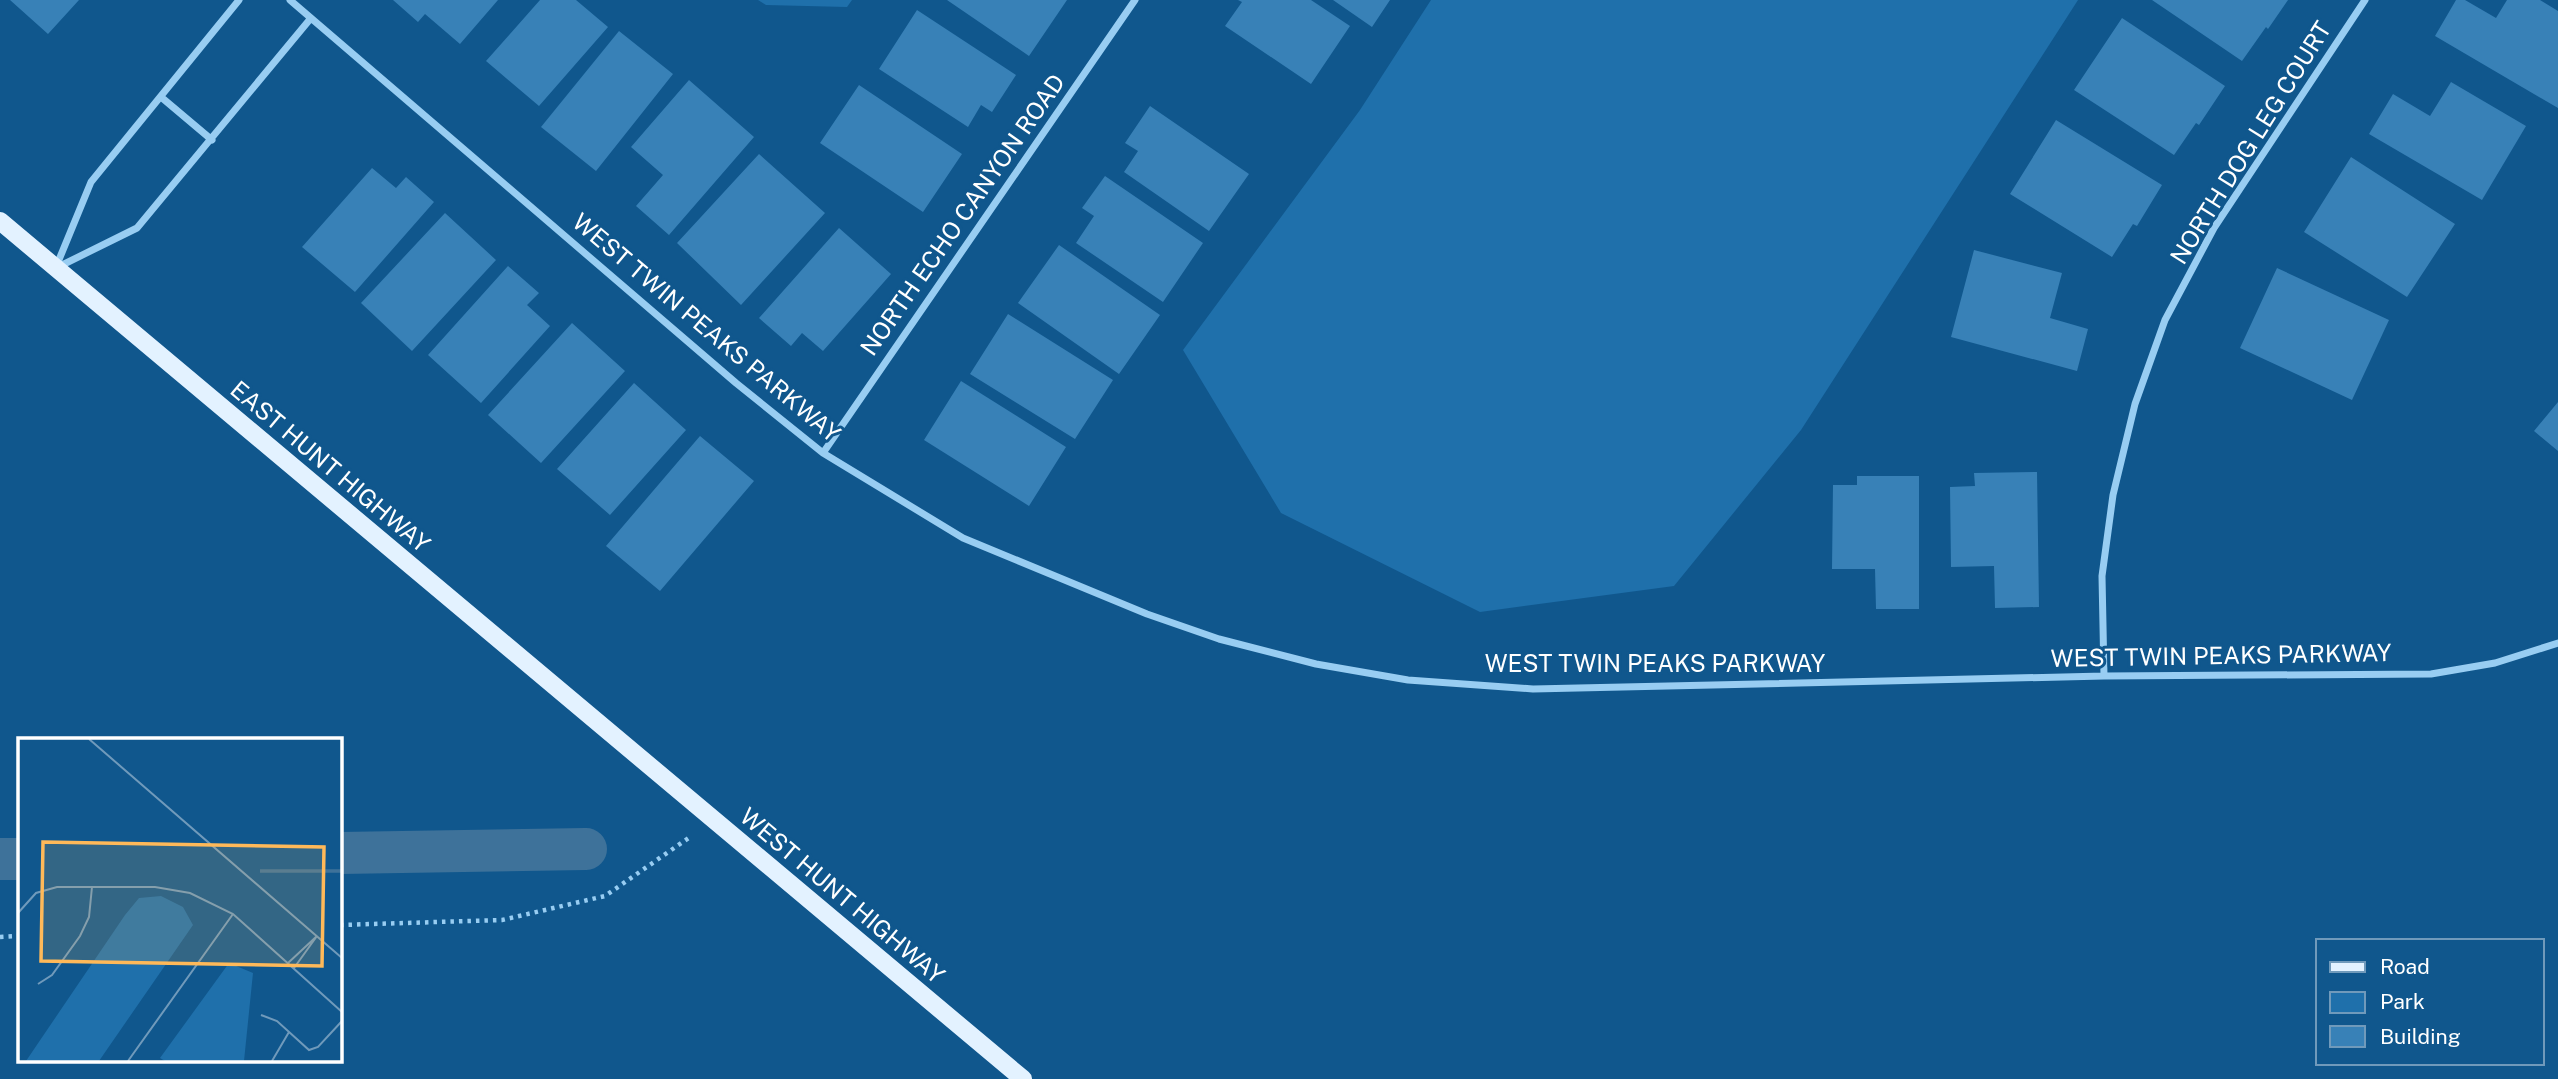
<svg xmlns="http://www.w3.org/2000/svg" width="2558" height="1079" font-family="'Public Sans',sans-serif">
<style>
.green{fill:#1f70ab}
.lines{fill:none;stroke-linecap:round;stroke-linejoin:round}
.canal{stroke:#3e729a;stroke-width:42}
.building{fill:#3881b7}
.path{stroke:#98cdf2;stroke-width:4.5;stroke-dasharray:3.5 5;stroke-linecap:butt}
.street{stroke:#98cdf2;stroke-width:7}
.primary{stroke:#e3f2ff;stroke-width:18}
.labels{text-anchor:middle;stroke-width:6;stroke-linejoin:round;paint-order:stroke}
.street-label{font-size:24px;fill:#fff;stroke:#10578d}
.inset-river{fill:none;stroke:#3e729a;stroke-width:3.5}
.inset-road{fill:none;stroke:#709abb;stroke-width:2}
.view{fill:#ffb959;fill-opacity:0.15;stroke:#ffb959;stroke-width:3.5}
.inset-edge{fill:none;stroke:#fff;stroke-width:3.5}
</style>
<rect width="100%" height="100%" fill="#10578d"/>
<path class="green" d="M758 0H852L847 7 766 5Z
M1431 0H2078L1801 430 1674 586 1480 612 1281 513 1183 350 1360 110Z"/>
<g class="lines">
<path class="canal" d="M340 853 586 849
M0 859H19"/>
</g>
<path class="building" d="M10 0H79L48 34Z
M393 0H498L460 44 425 14 418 22Z
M540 0H576L608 27 539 106 486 61Z
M947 0H1067L1029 56Z
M1238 0H1311L1350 26 1311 84 1225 26 1242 2Z
M1333 0H1390L1372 27Z
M2152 0H2288L2268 29 2266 27 2242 61Z
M2456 0H2465L2496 18 2507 0H2540L2558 11V108L2435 36Z
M917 10 1016 75 992 112 981 105 968 127 879 69Z
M2122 18 2225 86 2199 125 2196 123 2174 155 2074 90Z
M619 31 673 74 596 171 541 127Z
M689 80 754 137 669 235 636 206 663 175 631 147Z
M2451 82 2526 126 2482 200 2369 134 2393 94 2430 116Z
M859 85 962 154 923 212 820 143Z
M1150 106 1249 174 1209 231 1124 172 1138 151 1125 143Z
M2056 120 2162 185 2137 226 2133 224 2112 257 2010 194Z
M759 154 825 213 741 305 677 243Z
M2351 157 2455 224 2407 297 2304 232Z
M372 168 396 188 406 177 434 202 355 292 302 247Z
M1105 176 1203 243 1163 302 1076 243 1094 216 1082 208Z
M445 213 496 260 412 351 361 303Z
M839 228 891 274 823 351 802 333 791 346 759 318Z
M1059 245 1160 315 1119 374 1018 303Z
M1974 250 2062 273 2050 318 2088 329 2077 371 1951 337Z
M508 266 539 293 527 305 550 326 481 403 428 355Z
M2277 268 2389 320 2352 400 2240 348Z
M1008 314 1113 380 1075 439 970 374Z
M572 323 625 371 541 463 488 415Z
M961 381 1066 447 1029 506 924 440Z
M634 383 686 430 610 515 557 469Z
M2558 402V451L2534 431Z
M700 436 754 481 660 591 606 546Z
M2037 472 2039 607 1995 608 1994 566 1951 567 1950 487 1975 486 1974 473Z
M1857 476H1919V609H1876L1875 569H1832L1833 485H1857Z"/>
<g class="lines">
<path class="path" d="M340 925 502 920 605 896 690 837
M0 937 19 936"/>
<path class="street" d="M290 0 736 383 823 453 963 538 1147 614 1219 639 1316 664 1408 680 1533 689 2104 676 2431 674 2495 663 2558 643
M161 97 212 140
M56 267 91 182 239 0
M56 268 137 228 311 18
M823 453 1135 0
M2104 676 2102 576 2113 495 2135 404 2165 320 2214 228 2365 0"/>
<path class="primary" d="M0 221 1023 1079"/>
</g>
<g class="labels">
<g class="street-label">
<text transform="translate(2251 143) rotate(-58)" y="8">NORTH DOG LEG COURT</text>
<text transform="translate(963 215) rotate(-55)" y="8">NORTH ECHO CANYON ROAD</text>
<text transform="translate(706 328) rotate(40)" y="8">WEST TWIN PEAKS PARKWAY</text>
<text transform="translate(330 467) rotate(40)" y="8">EAST HUNT HIGHWAY</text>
<text transform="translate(2221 656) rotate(-1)" y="8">WEST TWIN PEAKS PARKWAY</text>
<text x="1655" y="672">WEST TWIN PEAKS PARKWAY</text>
<text transform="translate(842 896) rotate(40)" y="8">WEST HUNT HIGHWAY</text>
</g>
</g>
<g transform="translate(18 738)">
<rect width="324" height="324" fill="#10578d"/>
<path d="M143 158 165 169 175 187 81 323H8L107 177 121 160ZM211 225 235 235 226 323H147L142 320Z" fill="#1f70ab"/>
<path class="inset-river" d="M242 133H324"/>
<path class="inset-road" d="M71 1 324 220M0 175 18 155 39 149H137L172 155 215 176 324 274M270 225 299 198M276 230 299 198M20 246 34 237 62 198 71 179 74 149M243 277 259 283 291 312 300 309 324 283M110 323 215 176M254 323 271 294"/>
<path class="view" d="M25 104 306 109 304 228 23 223Z"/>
<rect width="324" height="324" class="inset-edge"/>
</g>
<rect x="2316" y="939" width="228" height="126" fill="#10578d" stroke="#709abb" stroke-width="2"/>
<rect x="2330" y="962" width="35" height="10" fill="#e3f2ff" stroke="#709abb" stroke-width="2"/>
<text x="2380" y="974" font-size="21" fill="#ffffff">Road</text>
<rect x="2330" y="992" width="35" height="21" fill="#1f70ab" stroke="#709abb" stroke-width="2"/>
<text x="2380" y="1009" font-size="21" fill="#ffffff">Park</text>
<rect x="2330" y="1026" width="35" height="21" fill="#3881b7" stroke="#709abb" stroke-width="2"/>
<text x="2380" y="1044" font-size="21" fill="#ffffff">Building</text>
</svg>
